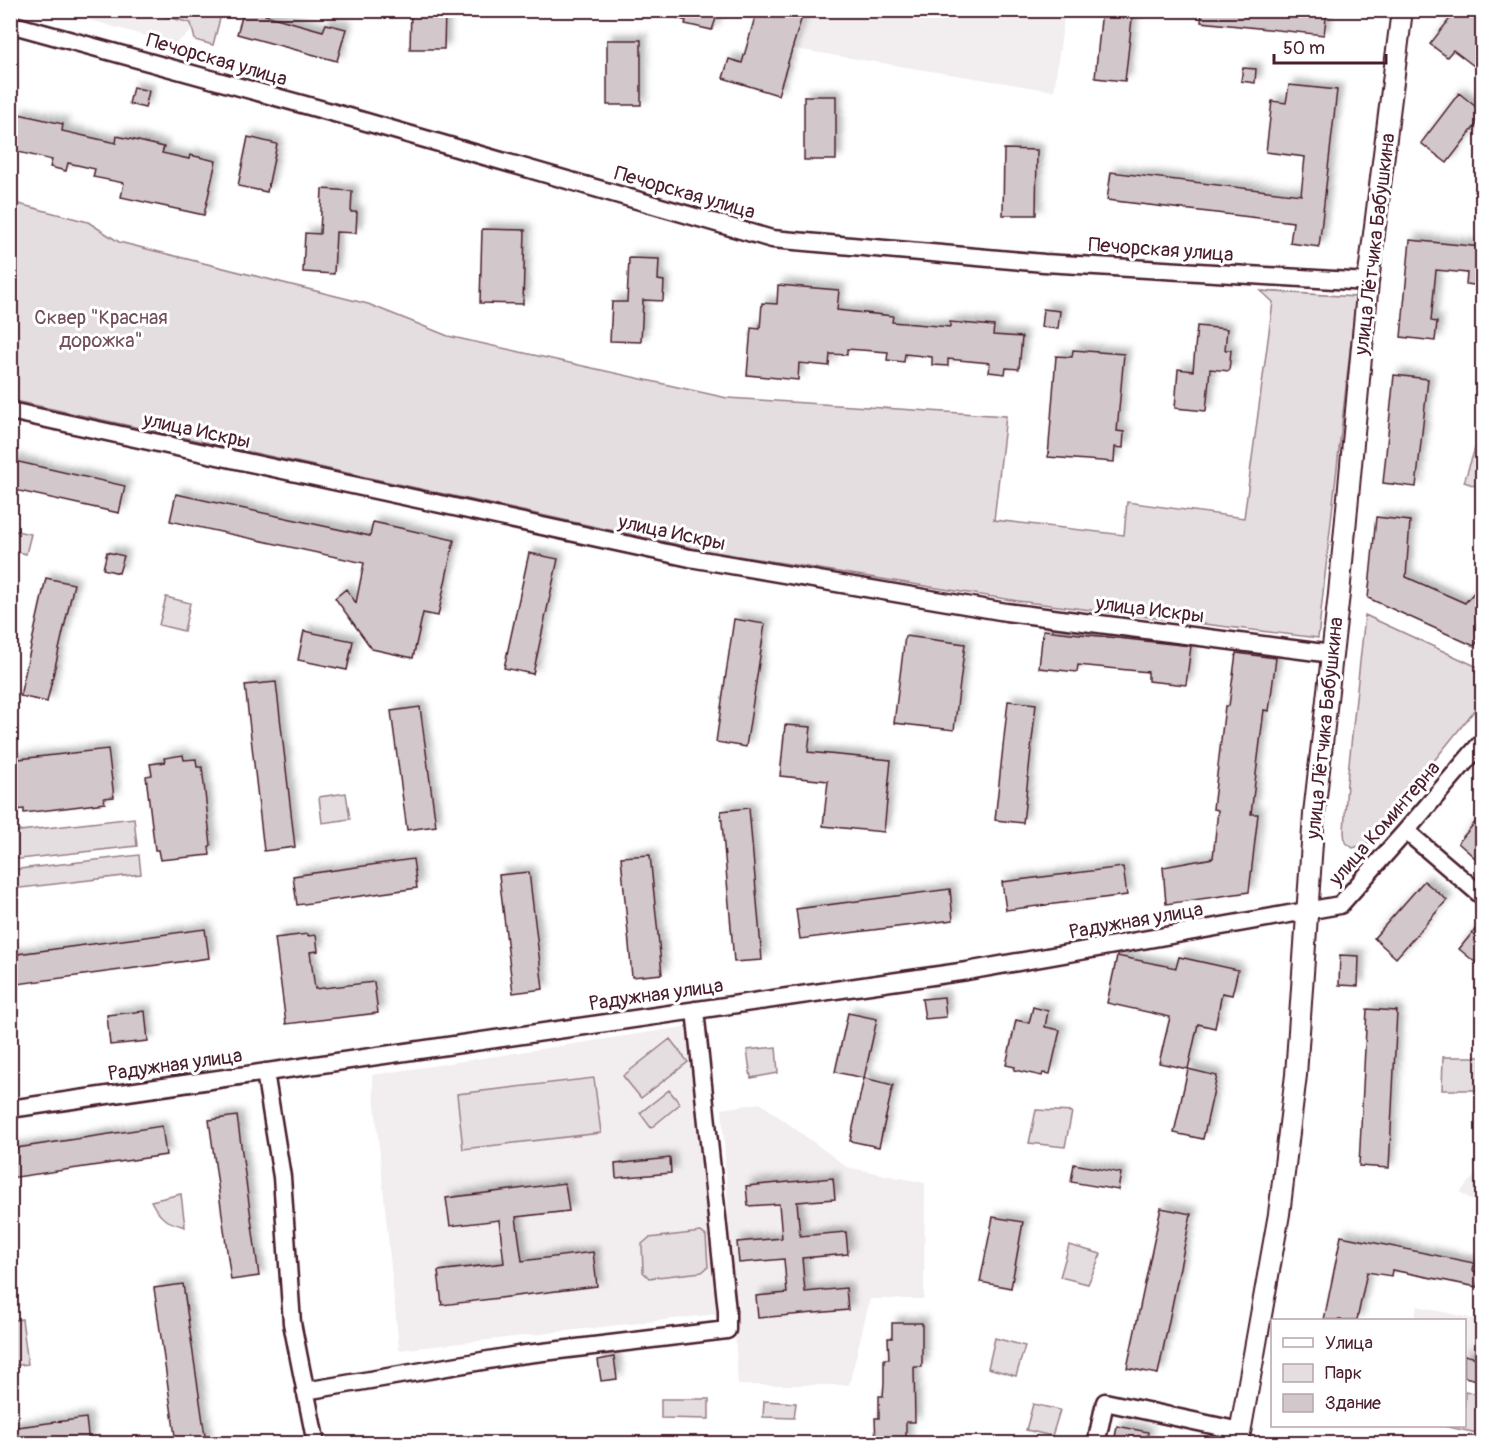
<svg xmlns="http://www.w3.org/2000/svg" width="1493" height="1454" font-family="Pangolin,sans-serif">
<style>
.built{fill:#f2eeef}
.green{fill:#e5dee0;stroke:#987e86;stroke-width:1.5}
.building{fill:#d2c7cb;stroke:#4a1f2b;stroke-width:1.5;filter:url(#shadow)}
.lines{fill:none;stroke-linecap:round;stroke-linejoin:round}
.minor-casing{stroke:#4a1f2b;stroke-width:21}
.major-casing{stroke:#4a1f2b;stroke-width:24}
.minor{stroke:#fff;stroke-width:16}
.major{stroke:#fff;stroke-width:20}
.labels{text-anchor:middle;stroke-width:6;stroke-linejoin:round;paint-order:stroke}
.street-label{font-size:20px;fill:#4a1f2b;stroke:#fff}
.park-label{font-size:20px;fill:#714f58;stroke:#fff}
</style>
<defs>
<filter id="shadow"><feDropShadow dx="5.5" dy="-5.5" stdDeviation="3" flood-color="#0004"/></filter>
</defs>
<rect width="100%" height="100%" fill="#fff"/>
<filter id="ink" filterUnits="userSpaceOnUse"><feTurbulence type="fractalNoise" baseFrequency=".0167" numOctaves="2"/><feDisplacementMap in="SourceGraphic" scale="12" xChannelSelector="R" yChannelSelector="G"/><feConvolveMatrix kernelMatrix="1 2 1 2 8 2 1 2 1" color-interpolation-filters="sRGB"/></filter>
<g filter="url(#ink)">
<path class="built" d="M59 11H200L191 32 174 44Z
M807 11H1065L1054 91 795 49Z
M690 1026 717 1300V1314L399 1350 372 1075Z
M760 1103 847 1167 925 1183 924 1299H870L849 1385H738L722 1109Z
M1482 1167V1207L1460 1192Z
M1417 1306 1482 1321V1381L1465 1377 1464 1320H1414Z"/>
<path class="green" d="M152 11V10L222 11 213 45 195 40 191 23 152 13Z
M11 202 88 222 119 242 368 304 448 336 727 398 1006 416 994 520 1124 535 1127 502 1244 518 1273 302 1261 291 1356 297 1318 638 1018 601 702 550 11 400Z
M1482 427V488L1464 482Z
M11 530 31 534 26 554 11 550Z
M166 597 190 603 184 631 159 625Z
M1365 615 1482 669V701L1368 843 1353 848 1345 842 1344 832 1347 782Z
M346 793 350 819 322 823 319 797Z
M134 818 137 846 11 860V832Z
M139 855 141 874 12 889 11 870Z
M670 1039 688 1062 641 1098 623 1076Z
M776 1047 778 1073 751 1078 747 1050Z
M1443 1057H1482V1090H1442Z
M594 1078 601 1133 463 1149 457 1094Z
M669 1090 680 1104 651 1128 640 1113Z
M1036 1110 1072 1112 1065 1147 1029 1143Z
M181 1194 185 1227C165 1221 161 1220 151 1201Z
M701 1232 706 1236 708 1267 702 1272 649 1278 643 1272 642 1244 649 1238Z
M1069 1245 1101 1254 1088 1284 1060 1277Z
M22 1319 28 1364 11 1366V1321Z
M995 1338 1025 1346 1016 1376 988 1368Z
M1465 1391 1482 1395V1434L1444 1426H1464Z
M661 1399H709V1419L661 1418Z
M764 1401 796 1403 794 1418 763 1417Z
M1033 1404 1060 1410 1052 1436 1026 1430Z"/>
<path class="building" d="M244 10H266L265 15 323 31 326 24 346 29 337 61 237 34Z
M411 10H445L444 49H410Z
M662 10H719L712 30 685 24 686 21 661 12Z
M757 10H804L778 95 723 78 729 59 742 63Z
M1102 10H1133L1125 81 1095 78Z
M1202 10H1327L1324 35 1201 22Z
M1436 10H1465L1482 24V55L1474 66 1453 50 1447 57 1430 44 1449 20Z
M607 40H641V105H607Z
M1243 68 1256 69 1255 83 1241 81Z
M1289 85 1337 90 1319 247 1290 243 1293 222 1107 200 1111 172 1301 195 1305 157 1266 152 1272 101 1286 103Z
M133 87 149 91 145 108 129 104Z
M1459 93 1482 112V117L1447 163 1421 143Z
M804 96H836V160H804Z
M19 114 63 124 62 131 116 143 117 136 164 147 162 153 189 159 190 155 216 161 204 215 121 197 124 183 93 177 95 169 68 163 66 171 50 167 52 160 10 150V121L17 122Z
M248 137 277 144 267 192 238 186Z
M1004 149 1037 150 1036 215H1003Z
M322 189 352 191 351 212H357L356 233 336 232 334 274 303 272 305 233 320 234Z
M482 229 525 230 523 304 480 303Z
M1410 240 1482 247V286L1466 284 1467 273 1436 270 1431 321 1437 322 1435 341 1401 337Z
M629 258 659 259 658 280 664 281 663 301 643 300 641 342 610 341 612 302H627Z
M778 285 839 290 837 310 893 316 892 322 950 327V322L994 326 993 335 1022 337 1019 369 1006 368 1005 374 989 372 990 363 948 359V366L932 365V357L905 354 904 362 887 360 888 352 847 349V355L830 354 829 366 799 363 798 380 747 375 751 328 760 329 762 303 777 304Z
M1043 309 1060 311 1058 329 1041 327Z
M1197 326 1227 329 1225 350H1231L1229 371 1210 369 1206 411 1175 408 1178 369 1193 371Z
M1073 350 1124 354 1117 431 1124 432 1123 448 1115 447 1114 462 1048 457 1056 356 1072 357Z
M1394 375 1428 379 1416 487 1383 483Z
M10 460 125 486 119 513 10 489Z
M176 494 370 536 373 522 454 540 438 616 423 613 413 658 372 649 335 598 346 589 356 603 364 563 170 521Z
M1376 517 1410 521 1406 577 1465 603 1482 583V636L1474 646 1368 598Z
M107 552 124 556 119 573 103 569Z
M529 553 558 559 533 674 504 668Z
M46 578 74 584 47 702 20 696Z
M734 619 765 624 746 747 716 742Z
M1043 630 1191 646 1186 685 1148 681V672L1078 665 1077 672 1039 668Z
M304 631 353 641 347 670 298 660Z
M905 636 965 644 954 730 894 723Z
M1236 653 1276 658 1269 711 1264 710 1251 814H1258L1249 892 1166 904 1163 867 1213 858 1218 810 1213 809 1225 706H1229Z
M276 682 295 847 264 851 245 685Z
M1008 701 1036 704 1023 823 995 820Z
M420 707 436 826 407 830 391 711Z
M785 725 811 727 808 752 891 760 884 832 823 826 828 781 780 776Z
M108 749 114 797 104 798 105 803 24 813V809L16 810 10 760Z
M183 755 184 760 196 759 197 767H202L211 845 209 847 210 855 160 860 158 850H155L146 776 152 775 150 764 165 762 164 758Z
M749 808 762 960 734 962 721 811Z
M1482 814V864L1458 843Z
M650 855 662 974 632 977 621 857Z
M413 859 417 888 297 905 293 876Z
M1123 867 1127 895 1006 910 1002 882Z
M529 872 543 989 513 993 499 875Z
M1424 881 1447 900 1396 958 1374 938Z
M950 889 953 920 800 939 796 909Z
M1482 921V968L1459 949Z
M205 929 209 958 10 985V955Z
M308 934V936L316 935 318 951 310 952 315 989 374 982 378 1013 286 1024 275 938Z
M1340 955 1359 956 1358 986 1339 985Z
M1117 956 1176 968 1179 957 1238 970 1232 995 1222 993 1215 1028 1198 1024 1188 1069 1159 1063 1170 1017 1107 1003Z
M944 997 946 1017 925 1019 922 999Z
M1033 1007 1048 1011 1045 1027 1060 1030 1050 1074 1043 1073 1042 1076 1014 1070 1015 1067 1006 1065 1016 1020 1029 1023Z
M1367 1009 1397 1011 1389 1168 1359 1166Z
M145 1011 148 1041 110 1045 107 1015Z
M848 1013 877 1019 864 1078 835 1072Z
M1188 1069 1217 1076 1203 1139 1174 1133Z
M864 1078 893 1085 879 1147 850 1141Z
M237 1116 259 1276 231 1280 209 1120Z
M162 1126 166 1155 10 1178V1149Z
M670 1158 671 1173 616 1178 615 1164Z
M1074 1164 1121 1173 1118 1190 1071 1182Z
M833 1178 835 1199 797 1202 800 1236 846 1232 848 1254 802 1258 805 1292 846 1288 848 1310 758 1318 756 1296 787 1293 784 1259 739 1263 737 1242 782 1238 779 1204 748 1206 746 1186Z
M565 1183 569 1211 516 1217 522 1261 593 1252 597 1286 442 1305 438 1271 504 1263 499 1220 450 1226 446 1198Z
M1161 1208 1191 1214 1158 1374 1127 1368Z
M993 1217 1023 1222 1011 1288 980 1282Z
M1341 1236 1474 1263 1473 1271 1480 1273 1477 1287 1392 1270 1391 1276 1367 1272 1357 1320H1324Z
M183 1284 206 1443H176L154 1288Z
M892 1323H922V1367H914L915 1422H906V1443H876L875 1418H879V1396H883L884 1383V1359H889L888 1338H892Z
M1464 1355 1482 1359V1381L1464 1377Z
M614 1357 617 1379 601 1381 598 1360Z
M86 1418 89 1443H10V1428Z
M1117 1426 1148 1432 1146 1443H1114Z"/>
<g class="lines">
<g class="minor-casing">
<path id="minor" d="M10 24 349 117 772 239 1044 263 1368 282
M10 411 690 558 1006 612 1332 654
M1406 831 1482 896
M265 1072 282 1177 292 1323 316 1444
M10 1109 967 971 1340 905 1406 831 1482 742
M305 1391 518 1355 727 1330V1311L695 1010
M1096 1444 1105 1402 1240 1431"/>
</g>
<g class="major-casing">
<path id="major" d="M1238 1444 1279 1214 1296 1075 1314 814 1339 594 1368 282 1402 10"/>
</g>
<use href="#minor" class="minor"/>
<use href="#major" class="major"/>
</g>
</g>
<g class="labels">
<g class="street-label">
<text transform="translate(217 59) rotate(16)" y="7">Печорская улица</text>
<text transform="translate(685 192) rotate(16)" y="7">Печорская улица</text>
<text transform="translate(1374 244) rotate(-83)" y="7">улица Лётчика Бабушкина</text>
<text transform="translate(1161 249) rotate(4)" y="7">Печорская улица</text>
<text transform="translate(197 430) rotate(12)" y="7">улица Искры</text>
<text transform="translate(672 532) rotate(12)" y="7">улица Искры</text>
<text transform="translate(1150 609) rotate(7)" y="7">улица Искры</text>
<text transform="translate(1324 728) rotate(-84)" y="7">улица Лётчика Бабушкина</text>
<text transform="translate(1384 823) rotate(-49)" y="7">улица Коминтерна</text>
<text transform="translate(1136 920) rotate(-10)" y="7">Радужная улица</text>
<text transform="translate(656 994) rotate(-8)" y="7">Радужная улица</text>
<text transform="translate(175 1064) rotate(-8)" y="7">Радужная улица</text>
</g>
<g class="park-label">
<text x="101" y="324">Сквер "Красная<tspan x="101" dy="23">дорожка"</tspan></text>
</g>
</g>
<rect width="1493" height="1454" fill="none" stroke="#fff" stroke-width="36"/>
<rect x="18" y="18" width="1457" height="1418" fill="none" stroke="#4a1f2b" stroke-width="2" filter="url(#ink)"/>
<rect x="1271" y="1319" width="195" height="108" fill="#ffffff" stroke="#b7a5aa" stroke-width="1.5"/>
<rect x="1283" y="1338" width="30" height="9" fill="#ffffff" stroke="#b7a5aa" stroke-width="1.5"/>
<text x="1325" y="1349" font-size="18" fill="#4a1f2b">Улица</text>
<rect x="1283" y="1364" width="30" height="18" fill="#e5dee0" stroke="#b7a5aa" stroke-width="1.5"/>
<text x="1325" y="1379" font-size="18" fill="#4a1f2b">Парк</text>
<rect x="1283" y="1394" width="30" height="18" fill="#d2c7cb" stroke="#b7a5aa" stroke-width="1.5"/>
<text x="1325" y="1409" font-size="18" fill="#4a1f2b">Здание</text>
<path d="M1274 54v9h112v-9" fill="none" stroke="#4a1f2b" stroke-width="3"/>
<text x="1283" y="54" font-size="18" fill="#4a1f2b" stroke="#ffffff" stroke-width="4.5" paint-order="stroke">50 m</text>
</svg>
